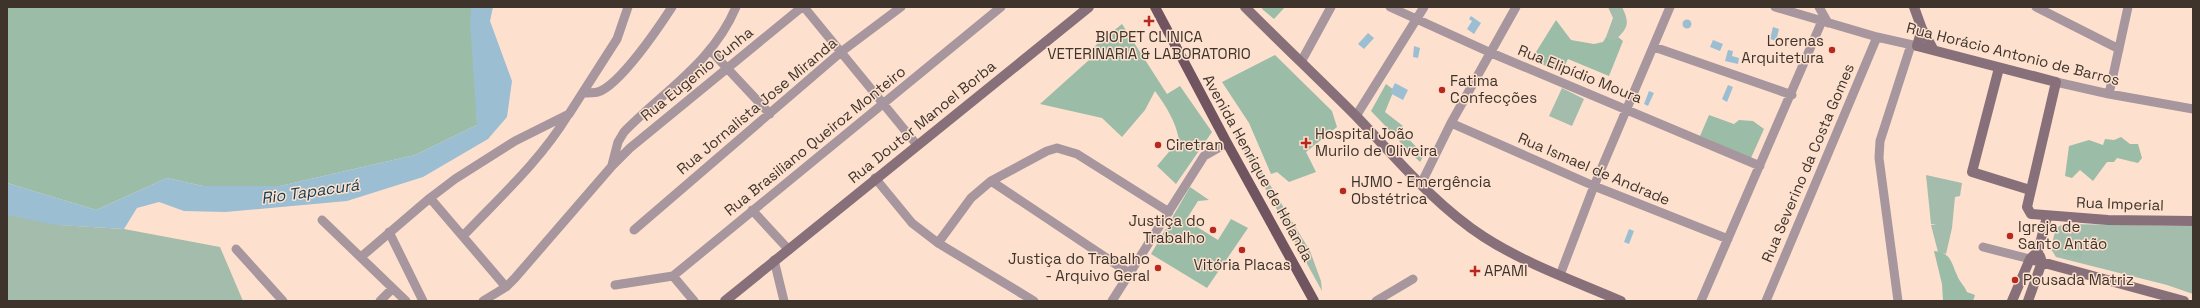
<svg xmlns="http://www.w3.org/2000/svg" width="2200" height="308" font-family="'Space Grotesk',sans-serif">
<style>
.green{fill:#a4bcac}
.forest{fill:#9bbca6}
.water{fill:#9bbed3}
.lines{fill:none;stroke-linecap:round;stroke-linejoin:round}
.street{stroke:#a7969d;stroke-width:9}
.secondary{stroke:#877079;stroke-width:10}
.primary{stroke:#705560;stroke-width:10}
.poi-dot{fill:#b7291e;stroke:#fde1ce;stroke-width:1.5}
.labels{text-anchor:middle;stroke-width:3;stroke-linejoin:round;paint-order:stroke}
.poi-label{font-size:15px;fill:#3f342c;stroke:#fde1ce;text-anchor:start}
.street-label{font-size:15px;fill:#3f342c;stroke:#fde1ce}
.water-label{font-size:16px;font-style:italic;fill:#0f3d53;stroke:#fde1ce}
</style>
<rect width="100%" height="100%" fill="#fde1ce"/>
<path class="green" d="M1608 7H1622C1631 25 1627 28 1614 42L1606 37 1613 18Z
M1562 88 1584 99 1572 126 1549 116Z
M1233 130 1240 135 1310 251 1321 281 1322 291Z
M1926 175 1962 183 1960 196 1955 197 1952 228 1946 254 1938 252 1931 225H1937L1931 224Z
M7 212 60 225 124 229 220 247 243 301H7Z
M2064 224 2193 226V294L2167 285 2056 257 2051 249C2054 239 2053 227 2064 224Z"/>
<path class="forest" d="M7 7H475L477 125 415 155 280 186H203L167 178 96 210 7 183Z
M1263 7H1285L1274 19 1262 9Z
M1556 20 1571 40 1594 44 1603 42 1606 37 1614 41 1618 37 1623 41 1609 76 1568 59 1561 72 1531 60Z
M1122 24 1167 94 1180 86 1212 132 1176 184 1157 166 1179 140C1176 122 1166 106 1155 91L1145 110 1122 137 1102 118 1040 104 1089 60 1096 45Z
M1275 55 1332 111 1337 127 1306 152 1316 172 1289 182 1277 172 1271 174 1249 123 1222 82Z
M1386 84 1394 90 1385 112 1403 126 1396 137 1371 111Z
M1709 115 1734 124 1739 120 1753 121 1764 129 1751 158 1700 136Z
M1403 133 1424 155 1420 162 1399 141Z
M2121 137 2130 144H2138L2142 158 2138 163 2117 158 2114 162H2107L2093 181 2080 170 2072 178 2065 176 2069 146 2089 140 2103 145 2105 139 2114 140Z
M1190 187 1209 200 1198 201 1186 220 1218 240 1231 219 1248 228 1207 288 1151 254Z
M2064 245 2079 247 2082 252V256L2079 258 2063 254 2062 248Z
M1934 251C1952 253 1951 263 1957 275 1959 281 1964 285 1967 292L1975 295 1973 301H1943L1942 284Z"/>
<path class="water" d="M471 7H493L490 21 512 81 507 117 488 139 423 177 347 201 225 212 184 211 159 202 137 208 124 229 57 225 7 215V183L96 210 167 178 203 186H280L415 155 477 125 470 22Z
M1471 16 1481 23 1474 34 1467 29 1472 21 1469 19Z
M1682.5 24a4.5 4.5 0 1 1 9 0a4.5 4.5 0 1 1-9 0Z
M1773 27 1779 29 1776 41 1770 39Z
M1368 33 1374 38 1364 49 1358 44Z
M1713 40 1723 44 1720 51 1710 47Z
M1414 46 1420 48 1418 58 1413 57Z
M1728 50 1733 51 1732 56 1739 58 1738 64 1725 61Z
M1395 83 1408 90 1403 100 1390 93Z
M1728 85 1733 87 1727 102 1722 99Z
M1649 91 1654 93 1648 106 1644 104Z
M1629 229 1634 231 1629 244 1624 242Z"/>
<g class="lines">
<path class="street" d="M804 7 917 145
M1390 7 1489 52 1760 166
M1775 7 1877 37 1917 46
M1819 7 1828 23
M2036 7 2119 49
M1654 47 1792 95
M711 51 770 114
M1301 62 1331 7
M2056 82 2109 94 2193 109
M583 93C588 93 593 93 598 92 620 85 659 27 672 7
M2109 94 2128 7
M1356 116 1424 7
M1451 123 1594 186 1728 239
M612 165 618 142 624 132C664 91 713 62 736 7
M875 178 912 223 938 243 1034 301
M991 181 1129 273
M1421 184 1451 123 1516 7
M430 198 506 287
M752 210 789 250
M322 220 406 301
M634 230 841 52 901 7
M389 232 423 301
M463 236C500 197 540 161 568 115
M938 243 971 198 991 181 1047 151 1057 148 1077 154 1169 212
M1983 247 2030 259
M236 249 283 301
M361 257 430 198 455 179 515 141 569 114 617 39 628 7
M774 260 784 301
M1560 275 1594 186 1670 7
M615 285 673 276
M380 301 392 289
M483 301 506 287 515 278 612 166 630 148 802 7
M694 301 673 276 1001 7
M1112 301 1204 156 1227 143
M1376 301 1413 279
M1701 301 1822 21
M1766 301 1877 37
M1898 301 1879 158 1880 141 1911 45"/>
<path class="secondary" d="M1245 7C1282 44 1320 80 1357 117 1397 159 1435 205 1484 237 1526 264 1575 281 1621 301
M1914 7 1922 29 1933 49
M1922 29 1917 46 2056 82 2027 207 2031 214 2108 220 2193 221
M1999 68 1972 172 2030 190
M2030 259 2184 301
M725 301 1089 7
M2012 301 2030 259 2038 251 2047 217
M2028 301 2042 262 2040 256"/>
<path class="primary" d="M1155 7 1227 143 1314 301"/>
</g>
<g class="poi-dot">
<path d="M1147 15h4v4h4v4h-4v4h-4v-4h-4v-4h4z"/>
<circle cx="1832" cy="50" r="4"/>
<circle cx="1442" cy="90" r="4"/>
<path d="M1304 137h4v4h4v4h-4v4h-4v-4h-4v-4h4z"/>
<circle cx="1158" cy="145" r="4"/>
<circle cx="1343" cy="191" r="4"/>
<circle cx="1213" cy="230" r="4"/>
<circle cx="2010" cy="236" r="4"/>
<circle cx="1242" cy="250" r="4"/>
<circle cx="1158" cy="268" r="4"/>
<path d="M1473 265h4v4h4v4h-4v4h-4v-4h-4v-4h4z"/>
<circle cx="2015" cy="280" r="4"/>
</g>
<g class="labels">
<g class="poi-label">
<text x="1149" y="42" text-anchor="middle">BIOPET CLINICA<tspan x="1149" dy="17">VETERINARIA &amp; LABORATORIO</tspan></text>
<text x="1824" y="46" text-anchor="end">Lorenas<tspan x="1824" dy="17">Arquitetura</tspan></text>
<text x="1450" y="86">Fatima<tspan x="1450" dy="17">Confecções</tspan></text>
<text x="1315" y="139">Hospital João<tspan x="1315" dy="17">Murilo de Oliveira</tspan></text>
<text x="1166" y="150">Ciretran</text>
<text x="1351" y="187">HJMO - Emergência<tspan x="1351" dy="17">Obstétrica</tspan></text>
<text x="1205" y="226" text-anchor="end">Justiça do<tspan x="1205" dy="17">Trabalho</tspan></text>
<text x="2018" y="232">Igreja de<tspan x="2018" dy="17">Santo Antão</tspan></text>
<text x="1150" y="264" text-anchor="end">Justiça do Trabalho<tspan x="1150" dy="17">- Arquivo Geral</tspan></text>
<text x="1242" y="270" text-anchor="middle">Vitória Placas</text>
<text x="1484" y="276">APAMI</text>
<text x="2023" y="285">Pousada Matriz</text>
</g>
<g class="street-label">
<text transform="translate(2013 54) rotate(14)" y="5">Rua Horácio Antonio de Barros</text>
<text transform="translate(697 74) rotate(-39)" y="5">Rua Eugenio Cunha</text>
<text transform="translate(1580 74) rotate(22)" y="5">Rua Elipídio Moura</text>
<text transform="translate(757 106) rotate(-40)" y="5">Rua Jornalista Jose Miranda</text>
<text transform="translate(922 122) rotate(-39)" y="5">Rua Doutor Manoel Borba</text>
<text transform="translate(815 141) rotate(-39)" y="5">Rua Brasiliano Queiroz Monteiro</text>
<text transform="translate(1808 163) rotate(-67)" y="5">Rua Severino da Costa Gomes</text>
<text transform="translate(1258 168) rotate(61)" y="5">Avenida Henrique de Holanda</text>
<text transform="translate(1594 169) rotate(23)" y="5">Rua Ismael de Andrade</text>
<text transform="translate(2120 204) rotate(2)" y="5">Rua Imperial</text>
</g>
<g class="water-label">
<text transform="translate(310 191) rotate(-8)" y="6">Rio Tapacurá</text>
</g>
</g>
<rect width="2200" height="308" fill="none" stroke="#3f342c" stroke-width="16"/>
</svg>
